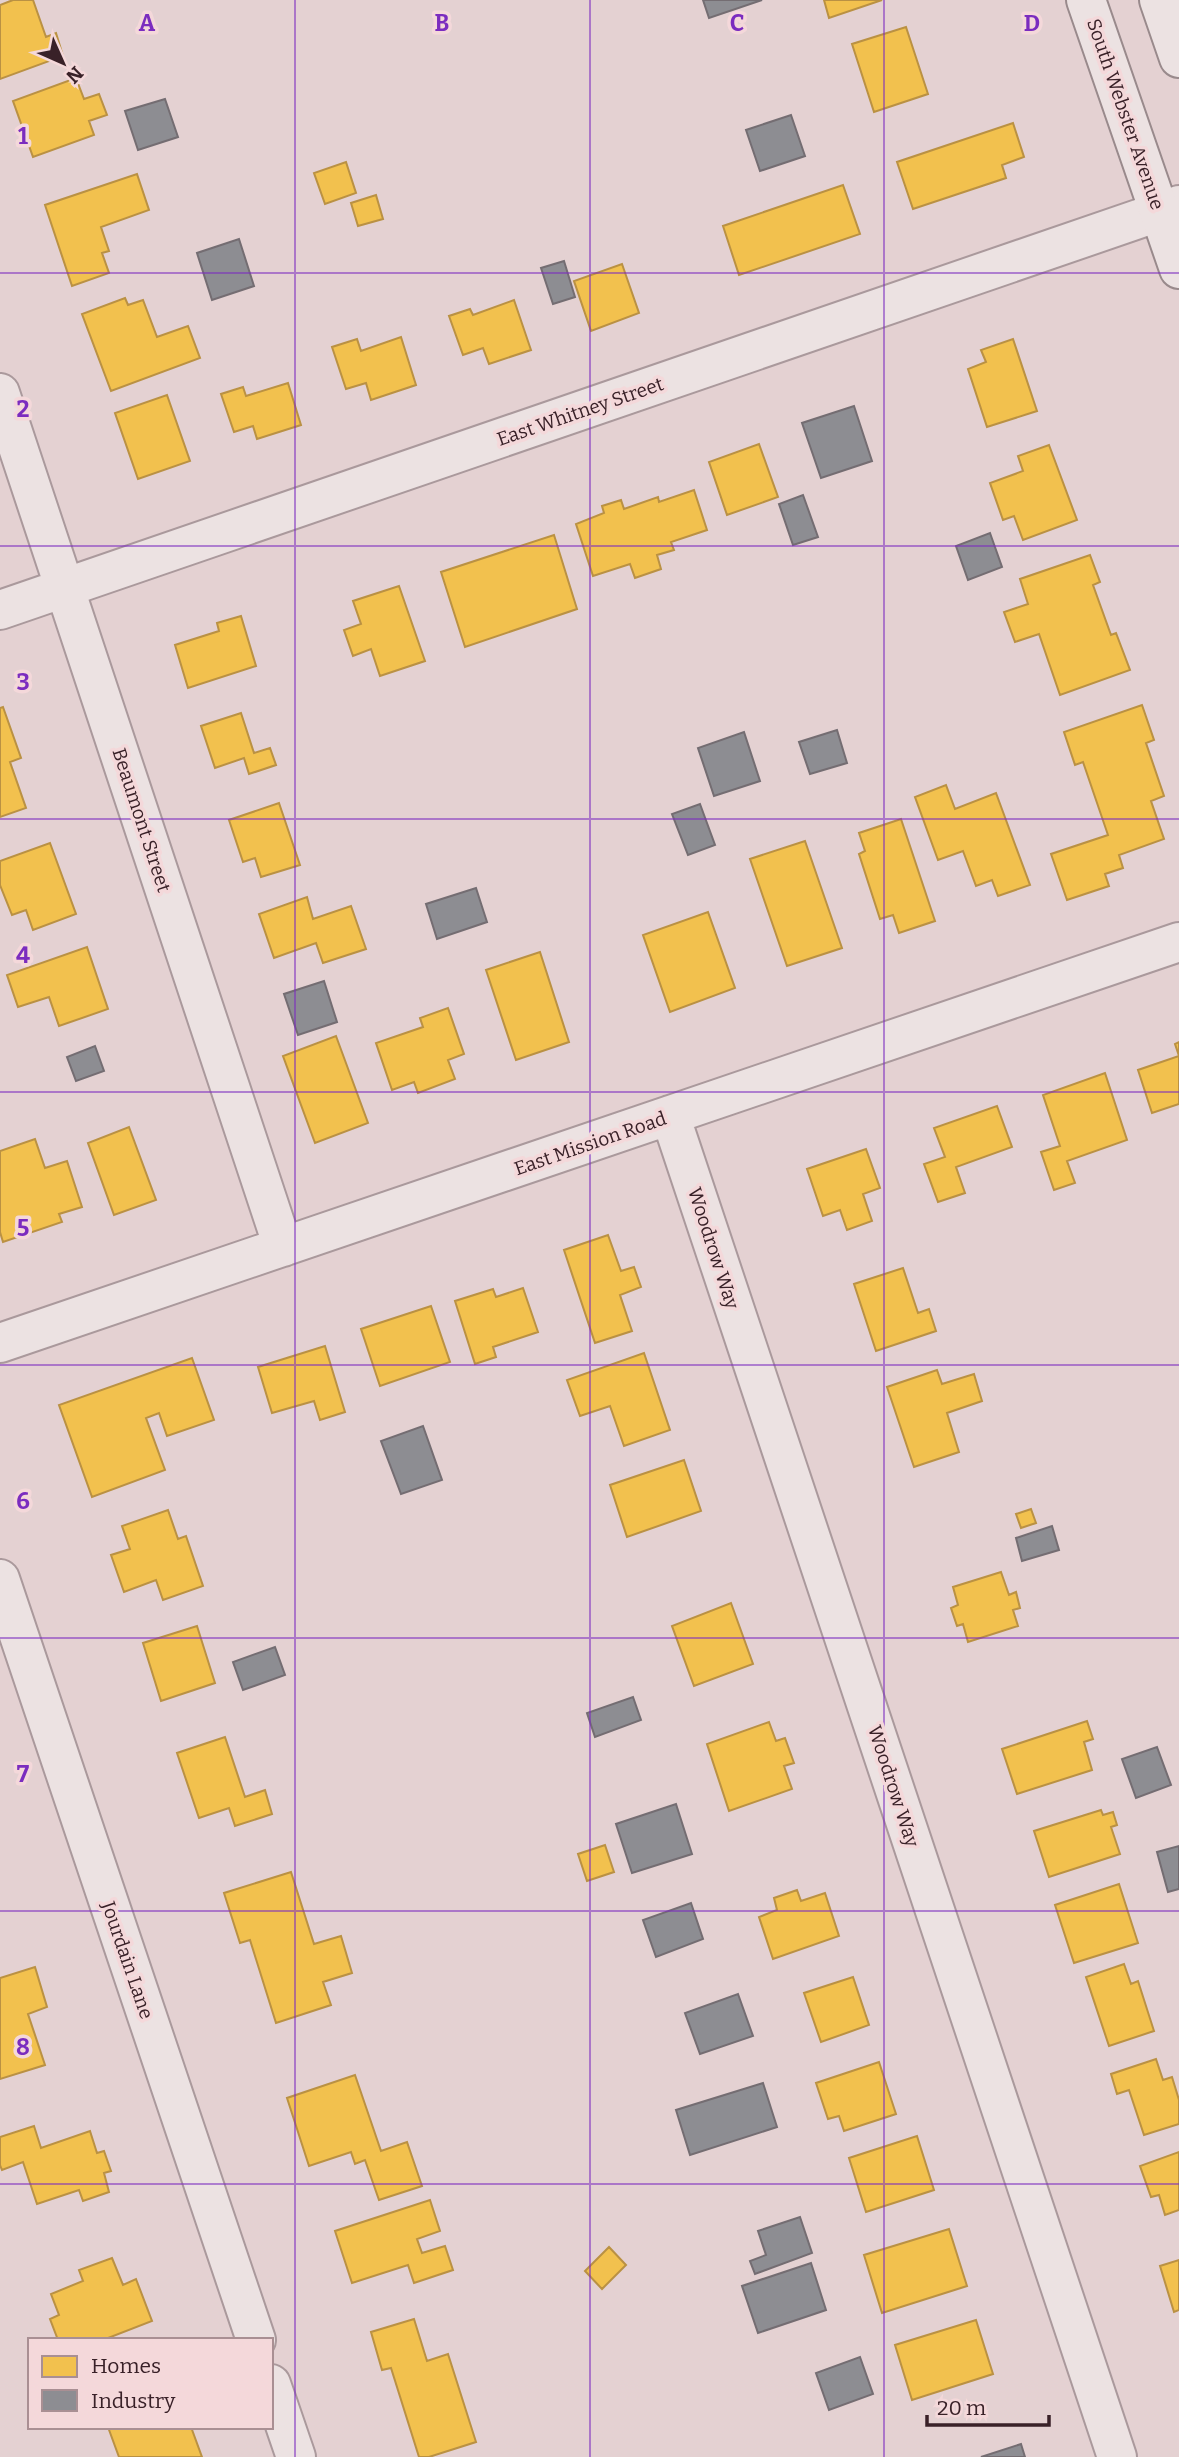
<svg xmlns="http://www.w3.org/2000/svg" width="1179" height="2457" font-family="Bitter,serif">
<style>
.homes{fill:#f2c14e;stroke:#ba9143;stroke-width:2}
.industry{fill:#8d8d92;stroke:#746d72;stroke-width:2}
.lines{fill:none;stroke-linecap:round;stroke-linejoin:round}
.minor-casing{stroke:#aa999c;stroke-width:42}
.secondary-casing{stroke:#998a8c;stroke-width:42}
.minor{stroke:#ece2e2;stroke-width:38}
.secondary{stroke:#ece2e2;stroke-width:38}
.grid{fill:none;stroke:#7b2cbf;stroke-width:2;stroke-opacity:0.55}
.labels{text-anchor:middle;stroke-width:7;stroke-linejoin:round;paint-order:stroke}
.street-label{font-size:19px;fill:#392128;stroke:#f4d8da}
.grid-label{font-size:23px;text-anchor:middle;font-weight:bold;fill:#7b2cbf;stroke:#f4d8da;stroke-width:7;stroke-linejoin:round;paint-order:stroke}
</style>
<rect width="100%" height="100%" fill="#e4d1d2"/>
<path class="homes" d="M13 0H33L46 37 56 33 63 56 0 79V5Z
M824 0H882L829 18Z
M906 27 928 94 874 112 852 44Z
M76 78 84 99 99 94 107 115 89 121 94 135 33 157 13 101Z
M1013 123 1024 157 1002 165 1006 178 913 209 897 162Z
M346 162 356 193 325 204 314 173Z
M137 174 149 210 101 227 109 251 102 253 109 273 72 286 45 205Z
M843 185 860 234 739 275 723 226Z
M376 195 383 219 358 226 351 203Z
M622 264 639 313 591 331 574 281Z
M125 298 128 305 143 300 157 337 188 326 200 358 111 391 82 314Z
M514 300 531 350 489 364 483 348 463 355 449 316 470 309 473 315Z
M401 337 416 385 371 400 366 383 346 389 332 347 357 339 361 351Z
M1013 339 1037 411 987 427 968 369 986 362 981 350Z
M288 383 301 425 257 439 253 426 234 432 221 394 243 387 246 396Z
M167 395 190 461 138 479 115 413Z
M759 444 778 497 727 515 709 462Z
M1049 445 1077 520 1023 540 1014 516 1003 520 990 483 1023 471 1018 456Z
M694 490 707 530 671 542 674 550 657 555 661 569 635 578 630 564 593 576 576 524 604 513 602 506 621 500 624 509 658 497 659 502Z
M554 535 577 609 465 647 441 572Z
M1090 555 1100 582 1093 585 1111 635 1116 633 1130 670 1060 695 1039 634 1015 642 1004 612 1028 604 1020 579Z
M399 586 425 661 380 676 371 649 353 656 344 630 361 624 353 601Z
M241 616 256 666 188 688 175 645 219 631 217 623Z
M1142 705 1154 740 1146 743 1164 796 1151 801 1164 839 1119 855 1123 868 1105 874 1109 886 1067 900 1051 854 1108 835 1083 762 1075 765 1064 732Z
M3 707 21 758 10 762 26 808 0 817V708Z
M241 713 254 753 270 748 276 765 249 774 244 758 215 768 201 726Z
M946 785 955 809 996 793 1030 885 998 896 992 880 976 886 963 851 938 860 915 797Z
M279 803 300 865 261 877 255 858 243 862 229 820Z
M901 819 935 921 899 933 893 915 880 919 859 854 865 851 859 833Z
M805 841 842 948 787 966 750 859Z
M50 843 76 914 33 930 26 910 12 915 0 885V861Z
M307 897 313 919 351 906 366 949 323 963 316 943 274 958 259 914Z
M708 912 735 988 670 1012 643 935Z
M87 947 108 1009 59 1026 49 997 18 1007 7 975Z
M540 952 569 1042 516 1060 486 970Z
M448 1008 464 1054 448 1060 455 1079 418 1093 414 1082 392 1090 376 1043 423 1027 420 1018Z
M336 1036 368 1123 315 1143 283 1056Z
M1179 1042V1104L1152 1113 1138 1070 1179 1056 1175 1044Z
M1105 1073 1127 1140 1067 1161 1075 1183 1054 1190 1041 1152 1060 1146 1043 1095Z
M997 1106 1012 1147 956 1167 965 1193 938 1202 924 1164 945 1157 934 1128Z
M129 1127 156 1200 114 1215 88 1143Z
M35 1139 45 1168 67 1161 82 1207 59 1214 62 1222 3 1242 0 1232V1151Z
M866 1149 880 1188 863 1194 872 1221 847 1230 840 1210 823 1216 807 1169Z
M608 1235 621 1271 634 1267 641 1287 620 1295 632 1331 595 1343 564 1250Z
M903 1268 918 1313 929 1309 936 1331 876 1351 854 1284Z
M523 1288 538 1332 493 1347 496 1357 475 1364 455 1301 493 1289 496 1297Z
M431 1306 450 1362 380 1386 361 1329Z
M325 1346 345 1412 320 1420 314 1401 272 1413 258 1367Z
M644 1353 670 1430 624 1446 610 1406 580 1416 567 1380Z
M192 1358 214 1420 167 1436 159 1413 146 1418 165 1470 92 1497 59 1405Z
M937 1370 942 1384 974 1374 982 1401 947 1413 959 1452 914 1467 887 1387Z
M684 1460 701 1511 627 1537 610 1485Z
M1031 1509 1036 1523 1021 1528 1016 1514Z
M168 1510 178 1539 186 1536 203 1586 163 1600 156 1580 124 1592 111 1555 130 1549 122 1526Z
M1001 1572 1009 1595 1016 1592 1020 1608 1013 1610 1018 1626 968 1642 963 1624 957 1626 951 1608 958 1605 953 1587Z
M731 1603 753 1664 694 1686 672 1626Z
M197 1626 215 1683 161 1701 143 1643Z
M1087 1721 1093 1739 1084 1742 1092 1770 1017 1794 1002 1749Z
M769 1722 776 1741 785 1738 794 1763 784 1766 792 1789 729 1811 707 1744Z
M225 1737 245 1797 265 1790 272 1814 235 1826 229 1808 199 1818 177 1753Z
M1101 1810 1103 1815 1113 1812 1117 1825 1111 1827 1120 1854 1049 1877 1034 1831Z
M605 1845 614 1872 587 1881 578 1854Z
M291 1872 314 1944 341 1936 352 1973 323 1982 331 2005 276 2023 250 1940 240 1943 224 1893Z
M1119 1884 1138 1943 1074 1963 1055 1905Z
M797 1890 801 1901 825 1893 839 1936 773 1959 759 1917 777 1910 774 1898Z
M1124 1964 1131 1984 1138 1981 1154 2031 1109 2046 1086 1977Z
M35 1967 47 2007 28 2014 45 2065 0 2079V1978Z
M853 1977 869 2025 821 2042 804 1993Z
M1156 2059 1163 2080 1172 2077 1179 2100V2124L1144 2135 1129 2090 1117 2094 1111 2074Z
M879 2062 896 2114 844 2131 839 2116 828 2119 816 2083Z
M355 2075 381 2151 407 2142 422 2186 379 2200 365 2160 355 2164 351 2152 309 2166 287 2098Z
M34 2126 41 2148 90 2131 97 2153 104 2151 111 2171 104 2173 109 2192 83 2201 79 2190 37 2204 23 2162 2 2170 0 2165V2137Z
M917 2136 934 2190 866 2212 849 2158Z
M1179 2152V2210L1165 2215 1159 2195 1151 2197 1140 2166Z
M430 2200 440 2231 417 2239 422 2253 445 2246 453 2270 414 2283 408 2265 352 2283 335 2231Z
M949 2229 967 2286 882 2313 864 2255Z
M609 2247 626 2265 602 2289 585 2271Z
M112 2258 123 2285 136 2279 152 2321 103 2340H58L50 2319 59 2315 51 2294 83 2281 79 2270Z
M1179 2260V2310L1174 2312 1160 2266Z
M414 2319 427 2361 448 2354 476 2442 429 2457H419L391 2368 382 2370 371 2332Z
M976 2320 993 2374 912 2400 895 2345Z
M108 2427H191L202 2457H119Z"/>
<path class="industry" d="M703 0H762L709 18Z
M165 99 178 137 138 150 125 111Z
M791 115 805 156 760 171 746 130Z
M239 239 254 286 212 300 197 253Z
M564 261 575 297 553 304 541 268Z
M854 406 872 461 821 478 802 423Z
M803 495 818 537 793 545 779 504Z
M990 533 1002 567 968 580 956 546Z
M837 730 847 763 810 774 799 742Z
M744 732 760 781 714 796 698 748Z
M700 804 715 845 688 855 672 814Z
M476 888 487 922 437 939 426 904Z
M324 981 337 1022 298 1035 284 994Z
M95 1046 104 1071 76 1081 67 1057Z
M423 1426 442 1480 401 1494 381 1441Z
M1052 1526 1059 1550 1022 1561 1016 1538Z
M275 1647 285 1675 243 1690 233 1662Z
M633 1697 641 1720 595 1737 587 1713Z
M1157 1747 1171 1785 1136 1798 1122 1759Z
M676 1804 692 1854 632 1873 616 1824Z
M1179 1846V1889L1168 1892 1157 1852Z
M691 1903 703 1939 656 1957 643 1920Z
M738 1994 753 2036 700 2054 685 2013Z
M763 2083 777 2127 690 2155 676 2110Z
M800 2217 812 2253 755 2274 750 2261 766 2255 758 2231Z
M811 2263 826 2310 758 2333 742 2286Z
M860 2357 873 2394 829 2410 816 2373Z
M1021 2444 1025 2457H981Z"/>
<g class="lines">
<g class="minor-casing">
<path id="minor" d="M0 393 283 1247
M0 610 1179 205
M670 1115 1117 2457
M0 1343 1179 942
M0 1579 256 2340
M271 2384 296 2457"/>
</g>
<g class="secondary-casing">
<path id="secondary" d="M1086 0 1179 269
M1159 0 1179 58"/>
</g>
<use href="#minor" class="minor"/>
<use href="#secondary" class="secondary"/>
</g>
<path class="grid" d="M295 0V2457M590 0V2457M884 0V2457M0 273H1179M0 546H1179M0 819H1179M0 1092H1179M0 1365H1179M0 1638H1179M0 1911H1179M0 2184H1179"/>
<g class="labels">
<g class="street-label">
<text transform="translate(1126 114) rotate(71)" y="7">South Webster Avenue</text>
<text transform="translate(580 411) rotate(-19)" y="7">East Whitney Street</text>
<text transform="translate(142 820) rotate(72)" y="7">Beaumont Street</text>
<text transform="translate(590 1143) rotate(-19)" y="7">East Mission Road</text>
<text transform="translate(714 1248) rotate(72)" y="7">Woodrow Way</text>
<text transform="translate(894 1786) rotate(72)" y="7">Woodrow Way</text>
<text transform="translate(128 1960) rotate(71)" y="7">Jourdain Lane</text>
</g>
</g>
<g class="grid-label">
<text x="147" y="31">A</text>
<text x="442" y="31">B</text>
<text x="737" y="31">C</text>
<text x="1032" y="31">D</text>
<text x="23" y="144">1</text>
<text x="23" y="417">2</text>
<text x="23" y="690">3</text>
<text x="23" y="963">4</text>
<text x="23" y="1236">5</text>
<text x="23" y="1509">6</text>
<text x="23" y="1782">7</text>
<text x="23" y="2055">8</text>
</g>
<rect x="28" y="2338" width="245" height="91" fill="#f4d8da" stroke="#a98f93" stroke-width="2"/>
<rect x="42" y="2356" width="35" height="21" fill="#f2c14e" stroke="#a98f93" stroke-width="2"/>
<text x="91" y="2373" font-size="21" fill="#392128">Homes</text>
<rect x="42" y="2390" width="35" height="21" fill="#8d8d92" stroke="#a98f93" stroke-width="2"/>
<text x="91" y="2408" font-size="21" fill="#392128">Industry</text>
<g transform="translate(63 63) rotate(135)" stroke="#f4d8da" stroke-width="5" paint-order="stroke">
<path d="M0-5L12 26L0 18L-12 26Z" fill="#392128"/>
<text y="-10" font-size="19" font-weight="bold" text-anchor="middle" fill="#392128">N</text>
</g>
<path d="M927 2415v10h122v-10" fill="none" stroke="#392128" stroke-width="3.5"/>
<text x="937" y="2415" font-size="21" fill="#392128" stroke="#f4d8da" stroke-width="5" paint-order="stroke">20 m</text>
</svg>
